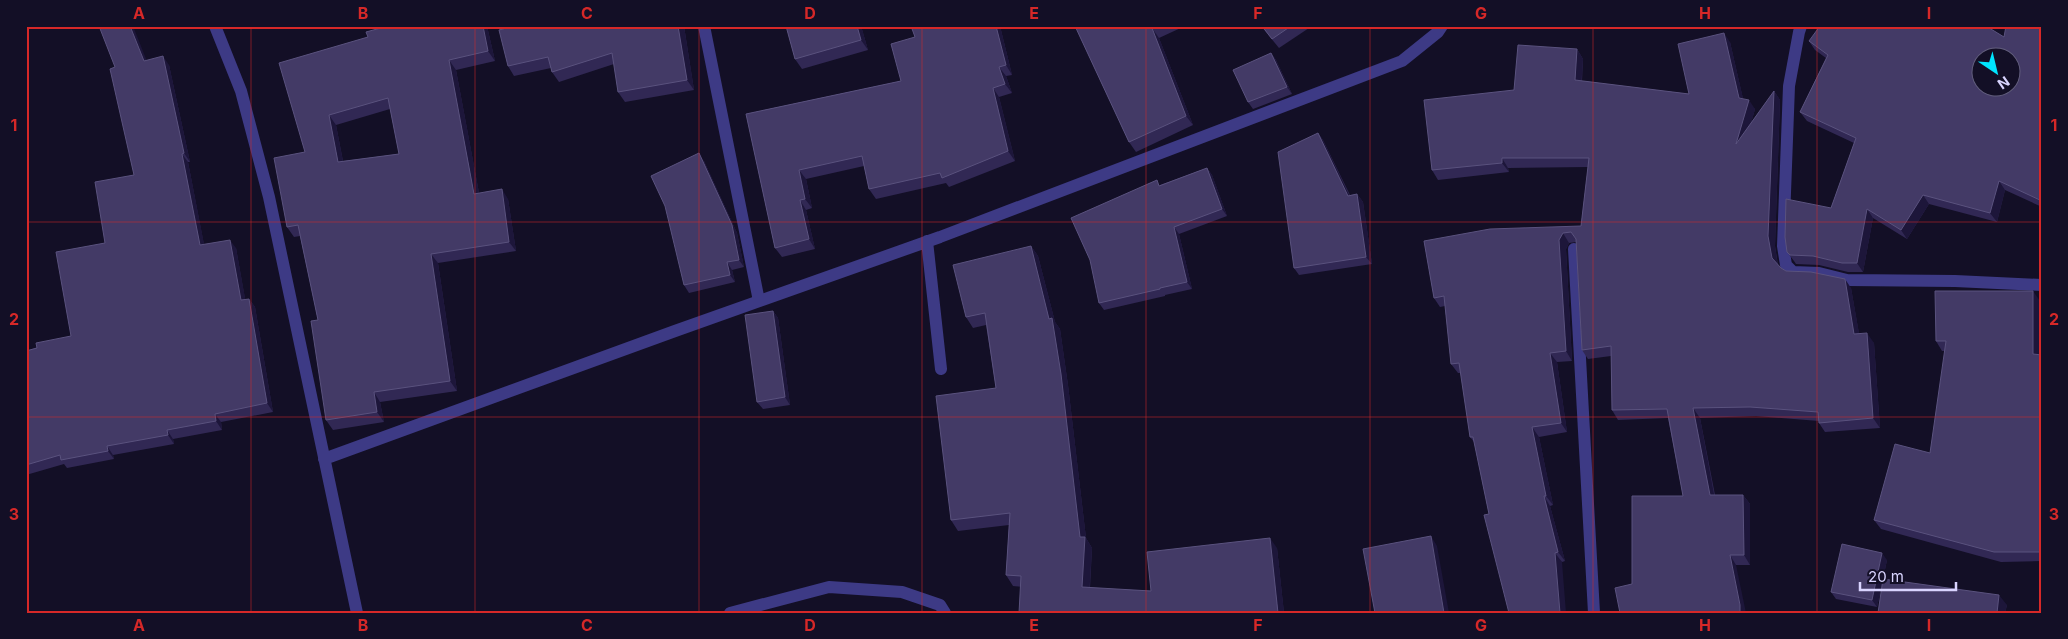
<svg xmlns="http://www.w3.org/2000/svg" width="2068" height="639" font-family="Inter,sans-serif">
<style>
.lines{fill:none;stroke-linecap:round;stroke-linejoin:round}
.street{stroke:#3d3a85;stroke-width:12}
.wall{fill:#312854;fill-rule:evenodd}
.shaded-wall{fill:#1d163a}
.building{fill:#433a66;stroke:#5a527e;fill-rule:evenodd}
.grid{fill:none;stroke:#d62828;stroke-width:1;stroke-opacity:0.55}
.neatline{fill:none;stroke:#d62828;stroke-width:2}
.grid-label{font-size:16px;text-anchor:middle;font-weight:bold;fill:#d62828}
</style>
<rect width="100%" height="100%" fill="#130f26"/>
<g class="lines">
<path class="street" d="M215 26 241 91 269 197 357 613
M704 26 759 301
M1801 26 1799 32 1789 86 1783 246 1786 265 1793 272 1819 273 1847 280 1955 281 2042 285
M927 241 941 369
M1574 249 1594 613
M324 459 675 331 940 237 1402 61 1438 32 1442 26
M730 613 829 587 902 592 940 605 945 613"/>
</g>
<path class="wall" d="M487 26 495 61 456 70 479 193 508 199 516 251 438 263 457 391 380 402 384 422 333 430 326 420 318 320 300 236 294 237 287 227 305 152 368 37ZM390 109 399 154 343 161 336 125Z
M514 26H684L694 90 625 102 618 92 614 64 559 82 552 72 551 68 514 76 508 66Z
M786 26H861L868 50 802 69 795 59Z
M911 26H1000L1012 75 1006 76 1012 93 999 97 1015 161 949 187 946 183 876 199 869 189 864 166 806 179 812 208 806 210 815 249 782 257 775 248 746 114 901 81 915 37Z
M1075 26H1185L1159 38 1193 125 1136 152 1129 142Z
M1261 26H1312L1279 48Z
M1337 26H1343L1339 29Z
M2042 26V207L2005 190 1997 222 1929 204 1907 239 1873 218 1863 272H1848L1819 265 1796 264 1794 261 1787 252 1831 208 1854 143 1807 121 1800 112 1826 58 1815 50 1809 41 2004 37Z
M1730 42 1743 99 1755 109 1751 123 1774 91 1780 100 1775 246 1778 265 1781 268 1786 271 1851 288 1859 334 1874 343 1880 428 1825 432 1819 423V421L1756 416 1700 418 1715 495H1743L1750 504V565H1736L1632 584 1683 496 1668 418 1618 420 1612 410 1611 356 1588 359 1582 350 1576 242 1569 243 1566 249 1572 361 1557 362 1567 432 1539 437 1553 505 1550 506 1565 561 1562 562 1489 514 1474 442 1470 437 1461 373H1458L1451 364 1445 306 1440 307 1434 298 1424 241 1581 226 1588 167 1508 168 1509 172 1438 180 1432 170 1514 90 1577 49 1583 59 1582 81 1689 94Z
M1271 53 1276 60 1292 94 1253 109 1248 102Z
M147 60 169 65 190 162H188L204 245 236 248 245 299H249L255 307 273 412 221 422 222 430 173 439 174 444 113 455 114 459 67 468 64 464 26 475V351L71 336 105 243 134 175Z
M1318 133 1323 140 1350 195 1357 194 1363 202 1372 264 1299 275 1294 268Z
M704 161 737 233 744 267 732 270 735 282 689 293 684 285Z
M1207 168 1212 175 1227 216 1179 234 1192 289 1165 295V296L1104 310 1099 303 1160 185Z
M1031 246 1038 256 1055 322 1060 329 1068 385 1086 538 1092 548 1090 588 1151 591 1277 548 1284 613 1013 586 1006 575 1009 525 958 531 951 520 996 388 986 325 973 328 966 317Z
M2040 301V355H2042V561L2001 562 1881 529 1874 520 1930 453 1945 351H1942L1936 341Z
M773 311 778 318 790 405 763 409 757 402Z
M1887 560 1883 579 2007 605 2005 613H1878L1883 580 1877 607 1836 599 1831 592Z"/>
<path class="shaded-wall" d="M130 26H133L150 69 144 61Z
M483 26H487L495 61 488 51Z
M678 26H684L694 90 687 80Z
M857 26H861L868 50 861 40Z
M996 26H1000L1012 75 1006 65Z
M1152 28 1159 38 1193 125 1186 116Z
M1724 33 1730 42 1745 107 1739 98Z
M1577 49 1583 59 1581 89 1575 80Z
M1271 53 1276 60 1292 94 1287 87Z
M163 56 169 65 190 162 184 153Z
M449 60 456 70 481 203 474 194Z
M999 67 1006 76 1012 93 1005 84Z
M993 88 999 97 1015 161 1008 151Z
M1774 91 1780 100 1775 246 1778 267 1772 258 1768 236Z
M1749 100 1755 109 1743 153 1736 144Z
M329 115 336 125 345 172 338 162Z
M1318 133 1323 140 1353 203 1348 196Z
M699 153 704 161 737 233 744 267 739 260Z
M182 154 188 162 206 254 200 245Z
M1502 158 1508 168 1509 172 1502 163Z
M1207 168 1212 175 1227 216 1222 209Z
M799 170 806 179 812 208 805 199Z
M1999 181 2005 190 1997 222 1990 213Z
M502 189 508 199 516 251 509 242Z
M1357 194 1363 202 1372 264 1366 257Z
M1923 195 1929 204 1907 239 1901 230Z
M800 200 806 210 815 249 809 239Z
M1867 209 1873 218 1863 272 1857 263Z
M1174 227 1179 234 1192 289 1187 282Z
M1563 233 1569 243 1566 249 1572 361 1566 351 1559 240Z
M230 240 236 248 247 309 241 300Z
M1031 246 1038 256 1055 322 1060 329 1068 385 1086 538 1092 548 1089 598 1082 587 1080 537 1049 319Z
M431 254 438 263 457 391 450 381Z
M727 262 732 270 735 282 730 275Z
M1845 279 1851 288 1861 344 1854 334Z
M2033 291 2040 301V364L2033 354Z
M249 299 255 307 273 412 267 403Z
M773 311 778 318 790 405 785 397Z
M1867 333 1874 343 1880 428 1873 418Z
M1550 353 1557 362 1567 432 1561 423Z
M374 392 380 402 384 422 377 412Z
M1693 408 1700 418 1716 505 1710 495Z
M215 414 221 422 222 430 216 421Z
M1532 427 1539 437 1553 505 1546 496Z
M167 430 173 439 174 444 168 435Z
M107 446 113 455 114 459 108 451Z
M1743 495 1750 504V565L1744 555Z
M1544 496 1550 506 1565 561 1558 552Z
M1431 536 1437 546 1449 613H1444Z
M1270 538 1277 548 1284 613H1278Z
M1555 553 1562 562 1566 613H1560Z
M1882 553 1887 560 1877 607 1872 600Z
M1730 555 1736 565 1746 613H1740Z
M1999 595 2007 605 2005 613H1997Z"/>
<path class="building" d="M99 26H130L144 61 163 56 184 153 182 154 200 245 230 240 241 300 249 299 267 403 215 414 216 421 167 430 168 435 107 446 108 451 61 460 60 455 26 465V351L37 348 36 343 71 336 56 252 105 243 95 182 134 175 110 69 115 67Z
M388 26H483L488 51 449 60 474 194 502 189 509 242 431 254 450 381 374 392 377 412 326 420 311 321 318 320 298 225 287 227 274 158 305 152 279 63 368 37 366 32ZM388 98 399 154 338 162 329 115Z
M514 26H678L687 80 618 92 612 53 552 72 548 57 508 66 499 30Z
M786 26H857L861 40 795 59Z
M911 26H996L1006 65 999 67 1005 84 993 88 1008 151 942 178 940 173 869 189 862 156 799 170 805 199 800 200 809 239 775 248 746 114 901 81 891 44 915 37Z
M1075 26H1156L1152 28 1186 116 1129 142Z
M1262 26H1291L1272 39Z
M1820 26H1986L2004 37 2006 26H2042V201L1999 181 1990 213 1923 195 1901 230 1867 209 1857 263H1842L1813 256 1790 255 1787 252 1785 237 1786 199 1831 208 1856 138 1800 112 1828 55 1809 41ZM1980 58H2010V88H1980Z
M1724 33 1739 98 1749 100 1736 144 1774 91 1768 236 1772 258 1781 268 1786 271 1811 272 1845 279 1854 334 1867 333 1873 418 1819 423 1818 412 1750 407 1693 408 1710 495H1743L1744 555H1730L1740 605V613H1620L1615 588 1632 584V496H1683L1667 409 1612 410 1611 346 1582 350 1576 239 1571 232 1563 233 1559 240 1566 351 1550 353 1561 423 1532 427 1546 496H1544L1558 552 1555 553 1560 613H1509L1484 515 1489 514 1473 437H1470L1459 363 1451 364 1444 296 1434 298 1424 241 1490 229 1581 226 1589 158H1502V163L1432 170 1424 100 1514 90 1518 45 1577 49 1575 80 1689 94 1678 44Z
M1271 53 1287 87 1248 102 1233 70Z
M1318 133 1348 196 1357 194 1366 257 1294 268 1278 152Z
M699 153 732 225 739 260 727 262 730 275 684 285 665 206 651 176Z
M1207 168 1222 209 1174 227 1187 282 1160 288V289L1099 303 1090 260 1071 218 1157 180 1159 186Z
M1031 246 1049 319 1052 318 1061 374 1080 537H1085L1082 587 1151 591 1147 552 1270 538 1278 613H1019L1021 576 1006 575 1010 513 951 520 936 396 996 388 985 313 966 317 953 265Z
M1935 291H2033V354L2042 355V552H1994L1874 520 1895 444 1930 453 1946 341H1936Z
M773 311 785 397 757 402 745 315Z
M1431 536 1444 613H1375L1363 549Z
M1842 544 1882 553 1872 600 1831 592Z
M1883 579 1999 595 1997 613H1878Z"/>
<path class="grid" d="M251 26V613M475 26V613M699 26V613M922 26V613M1146 26V613M1370 26V613M1593 26V613M1817 26V613M26 222H2042M26 417H2042"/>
<rect width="2068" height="639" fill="none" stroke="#130f26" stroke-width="55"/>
<g transform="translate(1996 72) rotate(145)"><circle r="24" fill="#130f26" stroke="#625e7d"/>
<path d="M0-4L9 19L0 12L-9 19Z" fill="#00e5ff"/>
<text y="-8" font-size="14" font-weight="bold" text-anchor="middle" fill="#d9d4ff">N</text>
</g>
<path d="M1860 582v8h96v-8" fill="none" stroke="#d9d4ff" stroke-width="2.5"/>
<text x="1868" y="582" font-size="15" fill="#d9d4ff" stroke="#130f26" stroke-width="4" paint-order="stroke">20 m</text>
<rect x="28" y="28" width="2012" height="584" class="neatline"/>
<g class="grid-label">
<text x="139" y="19">A</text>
<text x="363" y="19">B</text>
<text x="587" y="19">C</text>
<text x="810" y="19">D</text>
<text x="1034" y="19">E</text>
<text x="1258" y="19">F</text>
<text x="1481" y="19">G</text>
<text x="1705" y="19">H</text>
<text x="1929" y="19">I</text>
<text x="14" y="131">1</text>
<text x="2054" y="131">1</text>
<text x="14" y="325">2</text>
<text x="2054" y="325">2</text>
<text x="14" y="520">3</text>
<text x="2054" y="520">3</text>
<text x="139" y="631">A</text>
<text x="363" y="631">B</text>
<text x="587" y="631">C</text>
<text x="810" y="631">D</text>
<text x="1034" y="631">E</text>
<text x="1258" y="631">F</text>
<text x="1481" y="631">G</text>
<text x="1705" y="631">H</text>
<text x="1929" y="631">I</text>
</g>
</svg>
